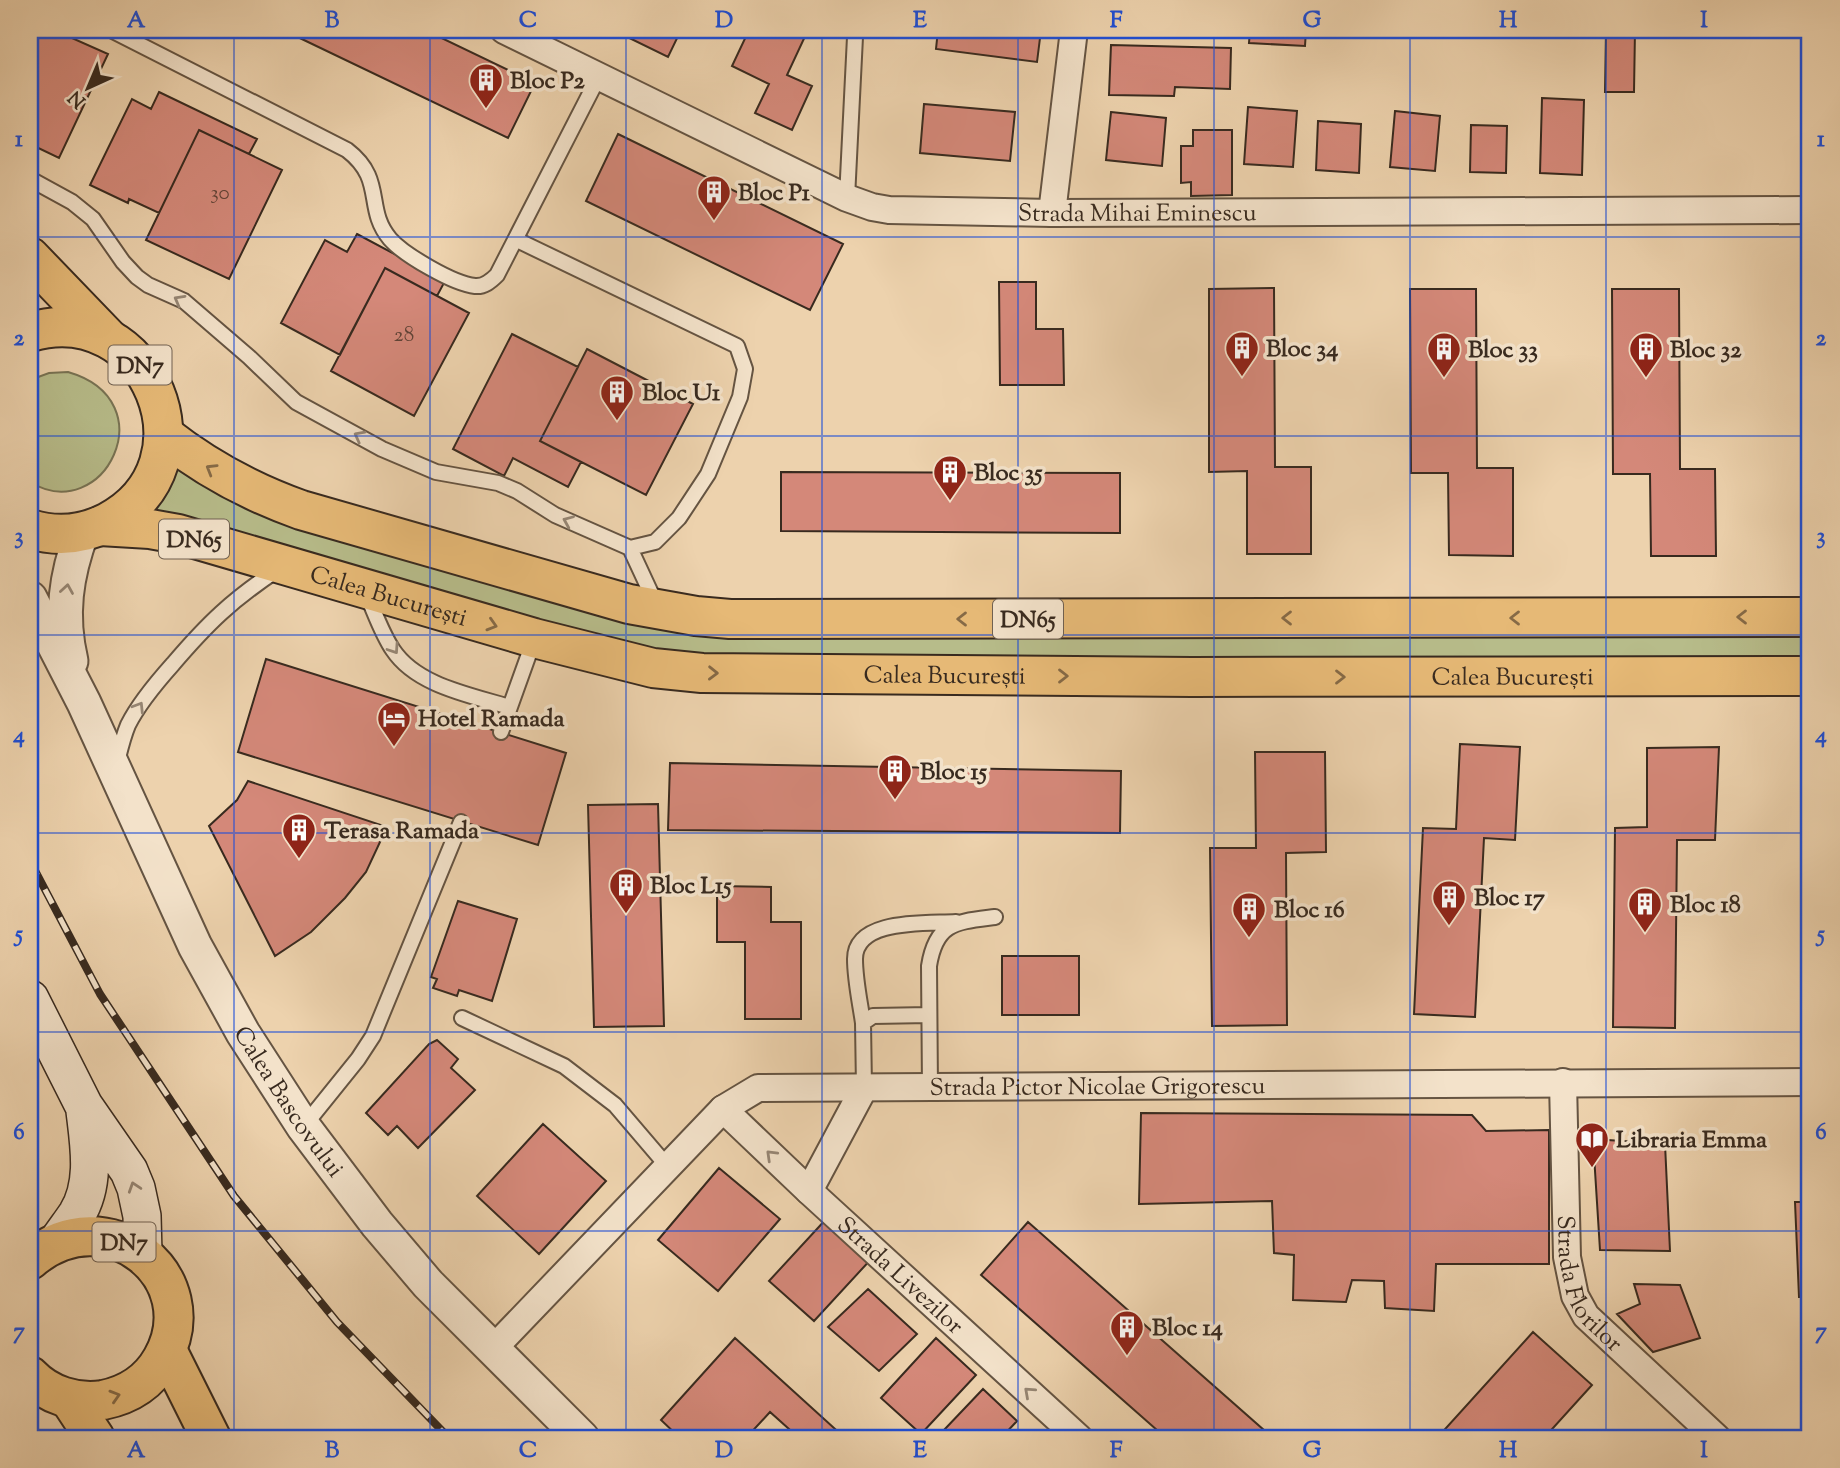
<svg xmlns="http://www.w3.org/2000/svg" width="1840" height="1468" font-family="'Sorts Mill Goudy',serif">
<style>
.green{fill:#b7bc8a;stroke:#787354;stroke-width:2}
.building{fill:#d48879;stroke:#382a1f;stroke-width:2}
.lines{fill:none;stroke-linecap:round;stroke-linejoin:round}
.service-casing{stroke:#655442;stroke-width:18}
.minor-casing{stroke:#655442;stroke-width:30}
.tertiary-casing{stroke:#655442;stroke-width:37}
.secondary-casing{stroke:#382a1f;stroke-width:40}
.primary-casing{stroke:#382a1f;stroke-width:42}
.service{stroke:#f3e2ca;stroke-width:14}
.minor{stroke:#f3e2ca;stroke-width:26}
.tertiary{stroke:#f3e2ca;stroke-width:33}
.secondary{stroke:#f3e2ca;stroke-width:37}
.primary{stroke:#e6b976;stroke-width:38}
.rail-casing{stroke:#382a1f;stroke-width:8}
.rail{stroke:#f3e2ca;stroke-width:5;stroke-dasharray:16;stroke-linecap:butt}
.oneway{stroke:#968674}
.oneway2{stroke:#866a46}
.grid{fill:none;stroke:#1d4ed8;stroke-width:2;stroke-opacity:0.55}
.labels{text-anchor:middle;stroke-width:7;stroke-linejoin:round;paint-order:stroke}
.number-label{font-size:21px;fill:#5f4236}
.shield{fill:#f3e2ca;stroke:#706152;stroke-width:2}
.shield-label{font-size:23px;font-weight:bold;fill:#382a1f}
.poi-label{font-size:24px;font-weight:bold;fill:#382a1f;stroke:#f3e2ca;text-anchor:start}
.street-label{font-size:24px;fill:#382a1f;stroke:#f3e2ca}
.neatline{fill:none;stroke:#1d4ed8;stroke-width:2.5}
.grid-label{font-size:23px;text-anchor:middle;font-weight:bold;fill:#1d4ed8}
</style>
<rect width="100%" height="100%" fill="#edd2ad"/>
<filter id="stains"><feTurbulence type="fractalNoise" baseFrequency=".00286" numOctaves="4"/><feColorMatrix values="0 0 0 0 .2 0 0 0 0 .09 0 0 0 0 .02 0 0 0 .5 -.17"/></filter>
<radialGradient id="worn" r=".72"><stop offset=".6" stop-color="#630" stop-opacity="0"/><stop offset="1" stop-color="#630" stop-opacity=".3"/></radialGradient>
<path class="green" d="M68 372C168 401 103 527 30 482V380L49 373Z
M195 460 629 604 1810 617V676L702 673 150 529 151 480Z"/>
<path class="building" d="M30 30H54L108 54 59 158 30 144Z
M283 30H425L535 83 508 138Z
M613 30H681L668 57Z
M749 30H808L787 75 812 86 792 130 755 113 769 84 732 66Z
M938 30H1041L1037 62 936 49Z
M1195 30H1243L1242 38 1194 32Z
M1250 30H1306L1305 46 1249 43Z
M1606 30H1635L1634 92H1605Z
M1111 45 1231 48 1230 89 1175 87 1174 96 1109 95Z
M159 92 257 139 249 154 199 130 159 213 129 199 128 203 90 185 132 99 151 109Z
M1542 98 1584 100 1582 175 1540 173Z
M924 104 1015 112 1010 161 920 153Z
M1248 107 1297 111 1293 167 1244 164Z
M1395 111 1440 116 1435 171 1390 167Z
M1111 112 1166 118 1162 166 1106 160Z
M1318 121 1361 124 1359 173 1316 170Z
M1471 125 1507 126 1506 173 1470 172Z
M199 130 282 170 229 279 146 240Z
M1193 130H1232V195L1191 196V182L1181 183V146H1193Z
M618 134 843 244 810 310 586 201Z
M357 234 445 281 437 296 385 268 340 355 281 323 325 240 347 252Z
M385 268 469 313 414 416 331 371Z
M999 282H1036V329H1063L1064 385H1000Z
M1274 288 1275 467H1311V554H1247V471L1209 472V289Z
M1410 289H1476L1477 468H1513V556L1449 555 1448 473H1411Z
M1612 289H1679L1680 469H1715L1716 556H1651L1650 474H1613Z
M512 334 578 367 540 441 581 462 568 487 513 458 504 476 453 449Z
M587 349 693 404 646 495 540 441Z
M781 472 1120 473V533L781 531Z
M266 659 566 753 538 845 238 752Z
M1460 744 1520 747 1515 840 1484 838 1475 1017 1414 1014 1423 828 1456 829Z
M1719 747 1715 840H1677L1675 1028 1613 1027 1615 828 1647 827V748Z
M1255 752H1325L1326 852 1286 853 1287 1025 1212 1026 1210 848H1256Z
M670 763 1121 771 1120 833 668 830Z
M248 781 387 827 366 872 345 898 311 932 275 956 209 826 237 800Z
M658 804 664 1026 594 1027 588 805Z
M1806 846H1810V947Z
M717 886 771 887V922H801V1019H745V942H717Z
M458 901 517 919 492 1001 459 990 457 996 433 988 437 979 431 977Z
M1002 956H1079V1015H1002Z
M437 1040 458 1059 451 1068 475 1090 418 1148 397 1126 388 1135 366 1113 429 1044Z
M1141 1113 1472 1115 1486 1131 1549 1130V1264H1436L1434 1311 1385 1308 1384 1281 1352 1280 1346 1302 1293 1300 1294 1255 1274 1253 1272 1201 1139 1204Z
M543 1124 606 1181 539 1254 477 1196Z
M1593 1139 1665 1144 1670 1251 1600 1250Z
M719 1168 780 1219 718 1291 658 1240Z
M1795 1202H1810V1297H1799Z
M828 1217 873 1257 814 1321 769 1281Z
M1028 1222 1273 1438H1166L981 1275Z
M1634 1284 1680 1285 1700 1338 1653 1352 1617 1314 1640 1304Z
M868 1289 917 1334 879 1371 828 1327Z
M1533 1332 1592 1385 1544 1438H1437Z
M735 1338 845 1438H799L770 1412 746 1438H680L661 1420Z
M936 1338 976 1375 921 1434 881 1398Z
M983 1389 1017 1421 1001 1438H953L944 1430Z"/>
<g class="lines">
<g class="service-casing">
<path id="service" d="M111 30 347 150C386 180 364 208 390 239 404 255 454 284 475 286 484 287 491 281 497 275L599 76
M30 179 72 202 93 219 123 262 137 277 148 285 184 301 249 357 296 402 382 449 436 472 498 483 517 491 555 515 630 548 655 542 679 518 708 474 740 397 745 369 737 346 517 240
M847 198 855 37 853 30
M630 548 656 604
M367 595C375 613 382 634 393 650 417 686 471 695 509 707
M501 732 534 640
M117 762C120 750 123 737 128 725 139 703 156 683 173 664 208 623 232 600 277 570
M462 1018 564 1066 615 1105 668 1167
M863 1023C860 1002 855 980 855 959 855 918 927 924 956 922
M864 1088 863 1023 873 1016 929 1015
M930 1088 929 966C936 922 956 922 995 917
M304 1126 358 1059 373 1036 461 822"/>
</g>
<g class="minor-casing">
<g id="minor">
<path id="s1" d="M504 30 847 198 872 207 889 210 1052 213 1810 210"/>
<path d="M1052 213 1074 30"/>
<path id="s2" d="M1563 1082 1567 1257 1575 1296 1586 1316 1717 1438"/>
<path id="s3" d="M723 1109 809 1191 1079 1438"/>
<path d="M809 1191 864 1088"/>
<path id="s4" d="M492 1350 723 1109 758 1088 1810 1082"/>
</g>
</g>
<g class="tertiary-casing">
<g id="tertiary">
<path id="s5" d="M30 598 84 703 195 946 243 1033 303 1126 377 1224 428 1284 582 1438"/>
<path d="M71 661C60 615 66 575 82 532"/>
</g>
</g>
<g class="secondary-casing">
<path id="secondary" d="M30 999 84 1106 129 1171 136 1188 142 1216 143 1254
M58 1241C64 1232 71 1223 77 1214 96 1183 89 1145 85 1111"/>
</g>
<g class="primary-casing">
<g id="primary">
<path d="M30 257 109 339"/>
<path d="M30 332C149 297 218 464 108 522 83 535 56 537 30 529"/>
<path d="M164 435C206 468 250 492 301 510L629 604 696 616 730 619 1810 617"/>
<path id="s6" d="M100 526 150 529 178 534 534 638 653 668 702 673 1192 677 1810 676"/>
<path d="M30 1260C107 1194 208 1278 162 1359 149 1382 128 1395 103 1400 76 1404 48 1395 30 1376"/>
<path d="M167 1350 211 1438"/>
<path d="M70 1400 95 1438"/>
</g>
</g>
<use href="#service" class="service"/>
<use href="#minor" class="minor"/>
<use href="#tertiary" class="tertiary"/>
<use href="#secondary" class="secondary"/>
<use href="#primary" class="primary"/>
<g class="rail-casing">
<path id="rail" d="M30 861 100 994 234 1196 337 1322 449 1438"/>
</g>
<use href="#rail" class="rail"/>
</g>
<defs><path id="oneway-chevron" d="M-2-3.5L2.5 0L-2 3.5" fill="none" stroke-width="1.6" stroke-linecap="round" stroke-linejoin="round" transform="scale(1.75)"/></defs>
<g class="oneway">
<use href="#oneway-chevron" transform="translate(179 300) rotate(-151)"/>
<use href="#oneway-chevron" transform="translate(359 436) rotate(-152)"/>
<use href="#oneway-chevron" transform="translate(568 521) rotate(-157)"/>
<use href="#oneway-chevron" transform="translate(67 589) rotate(-81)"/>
<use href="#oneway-chevron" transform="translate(394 649) rotate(56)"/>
<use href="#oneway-chevron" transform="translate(139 707) rotate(-58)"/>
<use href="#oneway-chevron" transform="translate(771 1155) rotate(-136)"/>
<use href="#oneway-chevron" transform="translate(134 1187) rotate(-108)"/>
<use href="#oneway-chevron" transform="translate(1029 1392) rotate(-138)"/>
</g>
<g class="oneway2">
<use href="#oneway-chevron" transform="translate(211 469) rotate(-149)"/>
<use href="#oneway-chevron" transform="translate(1742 617) rotate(180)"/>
<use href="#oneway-chevron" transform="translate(1287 618) rotate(180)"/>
<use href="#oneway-chevron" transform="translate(1515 618) rotate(180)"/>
<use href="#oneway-chevron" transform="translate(962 619) rotate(-180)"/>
<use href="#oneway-chevron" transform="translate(492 625) rotate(17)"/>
<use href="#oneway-chevron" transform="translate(713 673) rotate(1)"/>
<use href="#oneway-chevron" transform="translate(1063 676)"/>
<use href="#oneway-chevron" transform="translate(1340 677)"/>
<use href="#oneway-chevron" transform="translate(115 1396) rotate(-17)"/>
</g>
<path class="grid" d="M234 30V1438M430 30V1438M626 30V1438M822 30V1438M1018 30V1438M1214 30V1438M1410 30V1438M1606 30V1438M30 237H1810M30 436H1810M30 635H1810M30 833H1810M30 1032H1810M30 1231H1810"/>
<defs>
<g id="building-pin" transform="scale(1.75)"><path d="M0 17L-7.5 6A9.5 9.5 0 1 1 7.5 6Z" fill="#8f2418" stroke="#f3e2ca"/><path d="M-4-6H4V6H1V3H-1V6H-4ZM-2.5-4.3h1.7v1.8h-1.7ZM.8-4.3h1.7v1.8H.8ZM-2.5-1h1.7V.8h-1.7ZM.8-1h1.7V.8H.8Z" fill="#fff"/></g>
<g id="hotel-pin" transform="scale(1.75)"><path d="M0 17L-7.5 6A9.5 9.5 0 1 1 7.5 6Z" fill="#8f2418" stroke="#f3e2ca"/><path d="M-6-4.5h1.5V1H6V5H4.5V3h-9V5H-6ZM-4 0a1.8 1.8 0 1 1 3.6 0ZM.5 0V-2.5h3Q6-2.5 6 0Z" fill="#fff"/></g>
<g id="library-pin" transform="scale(1.75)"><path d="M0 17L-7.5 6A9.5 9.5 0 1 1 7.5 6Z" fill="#8f2418" stroke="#f3e2ca"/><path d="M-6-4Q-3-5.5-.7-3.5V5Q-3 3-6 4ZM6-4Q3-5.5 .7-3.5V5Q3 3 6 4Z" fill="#fff"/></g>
</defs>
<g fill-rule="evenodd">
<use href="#building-pin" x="486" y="80"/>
<use href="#building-pin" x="714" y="192"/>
<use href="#building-pin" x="1242" y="348"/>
<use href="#building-pin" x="1444" y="349"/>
<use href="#building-pin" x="1646" y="349"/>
<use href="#building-pin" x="617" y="392"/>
<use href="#building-pin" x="950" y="472"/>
<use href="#hotel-pin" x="394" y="718"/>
<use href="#building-pin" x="895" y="771"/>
<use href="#building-pin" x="299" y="830"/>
<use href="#building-pin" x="626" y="885"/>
<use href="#building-pin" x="1449" y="897"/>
<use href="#building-pin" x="1645" y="904"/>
<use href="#building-pin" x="1249" y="909"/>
<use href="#library-pin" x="1592" y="1139"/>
<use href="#building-pin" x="1127" y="1327"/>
</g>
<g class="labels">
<g class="number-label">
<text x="220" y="199">30</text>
<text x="404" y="341">28</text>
</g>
<g class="shield">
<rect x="108.5" y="345.5" width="63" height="39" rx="5"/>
<rect x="159" y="519.5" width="70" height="39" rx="5"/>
<rect x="993" y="599.5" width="70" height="39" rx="5"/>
<rect x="92.5" y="1222.5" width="63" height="39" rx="5"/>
</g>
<g class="shield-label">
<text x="140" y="373">DN7</text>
<text x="194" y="547">DN65</text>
<text x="1028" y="627">DN65</text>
<text x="124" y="1250">DN7</text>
</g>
<g class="poi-label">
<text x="510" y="88">Bloc P2</text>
<text x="738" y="200">Bloc P1</text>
<text x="1266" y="356">Bloc 34</text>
<text x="1468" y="357">Bloc 33</text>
<text x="1670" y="357">Bloc 32</text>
<text x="642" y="400">Bloc U1</text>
<text x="974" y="480">Bloc 35</text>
<text x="418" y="726">Hotel Ramada</text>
<text x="920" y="779">Bloc 15</text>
<text x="324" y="838">Terasa Ramada</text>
<text x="650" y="893">Bloc L15</text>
<text x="1474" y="905">Bloc 17</text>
<text x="1670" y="912">Bloc 18</text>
<text x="1274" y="917">Bloc 16</text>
<text x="1616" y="1147">Libraria Emma</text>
<text x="1152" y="1335">Bloc 14</text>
</g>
<g class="street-label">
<text dy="8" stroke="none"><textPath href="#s1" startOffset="674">Strada Mihai Eminescu</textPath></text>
<text dy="8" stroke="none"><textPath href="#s6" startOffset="298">Calea București</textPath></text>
<text dy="8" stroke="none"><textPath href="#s6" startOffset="864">Calea București</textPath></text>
<text dy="8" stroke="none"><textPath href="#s6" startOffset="1432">Calea București</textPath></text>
<text dy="8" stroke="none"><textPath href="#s4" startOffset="714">Strada Pictor Nicolae Grigorescu</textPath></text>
<text dy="8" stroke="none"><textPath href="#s5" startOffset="567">Calea Bascovului</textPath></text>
<text dy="8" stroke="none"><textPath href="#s3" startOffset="243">Strada Livezilor</textPath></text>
<text dy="8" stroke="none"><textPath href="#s2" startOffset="208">Strada Florilor</textPath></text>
</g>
</g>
<rect width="1840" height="1468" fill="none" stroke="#edd2ad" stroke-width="77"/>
<g transform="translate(88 88) rotate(224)" stroke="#f3e2ca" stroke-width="5" paint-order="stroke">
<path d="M0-5L12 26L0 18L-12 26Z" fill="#382a1f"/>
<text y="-10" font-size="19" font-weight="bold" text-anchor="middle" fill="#382a1f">N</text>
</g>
<rect x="38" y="38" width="1763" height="1392" class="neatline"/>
<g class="grid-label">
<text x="136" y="27">A</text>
<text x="332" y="27">B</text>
<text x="528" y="27">C</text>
<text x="724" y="27">D</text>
<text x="920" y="27">E</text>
<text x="1116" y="27">F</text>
<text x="1312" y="27">G</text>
<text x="1508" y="27">H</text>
<text x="1704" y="27">I</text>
<text x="19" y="146">1</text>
<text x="1821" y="146">1</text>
<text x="19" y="345">2</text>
<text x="1821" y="345">2</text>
<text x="19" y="543">3</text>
<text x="1821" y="543">3</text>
<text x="19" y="742">4</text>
<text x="1821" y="742">4</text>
<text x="19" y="941">5</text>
<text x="1821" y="941">5</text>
<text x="19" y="1139">6</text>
<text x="1821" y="1139">6</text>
<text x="19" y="1338">7</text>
<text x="1821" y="1338">7</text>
<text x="136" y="1457">A</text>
<text x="332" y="1457">B</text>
<text x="528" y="1457">C</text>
<text x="724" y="1457">D</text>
<text x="920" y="1457">E</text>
<text x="1116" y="1457">F</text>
<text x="1312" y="1457">G</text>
<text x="1508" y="1457">H</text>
<text x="1704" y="1457">I</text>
</g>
<rect width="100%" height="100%" filter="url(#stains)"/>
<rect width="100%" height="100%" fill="url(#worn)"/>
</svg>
